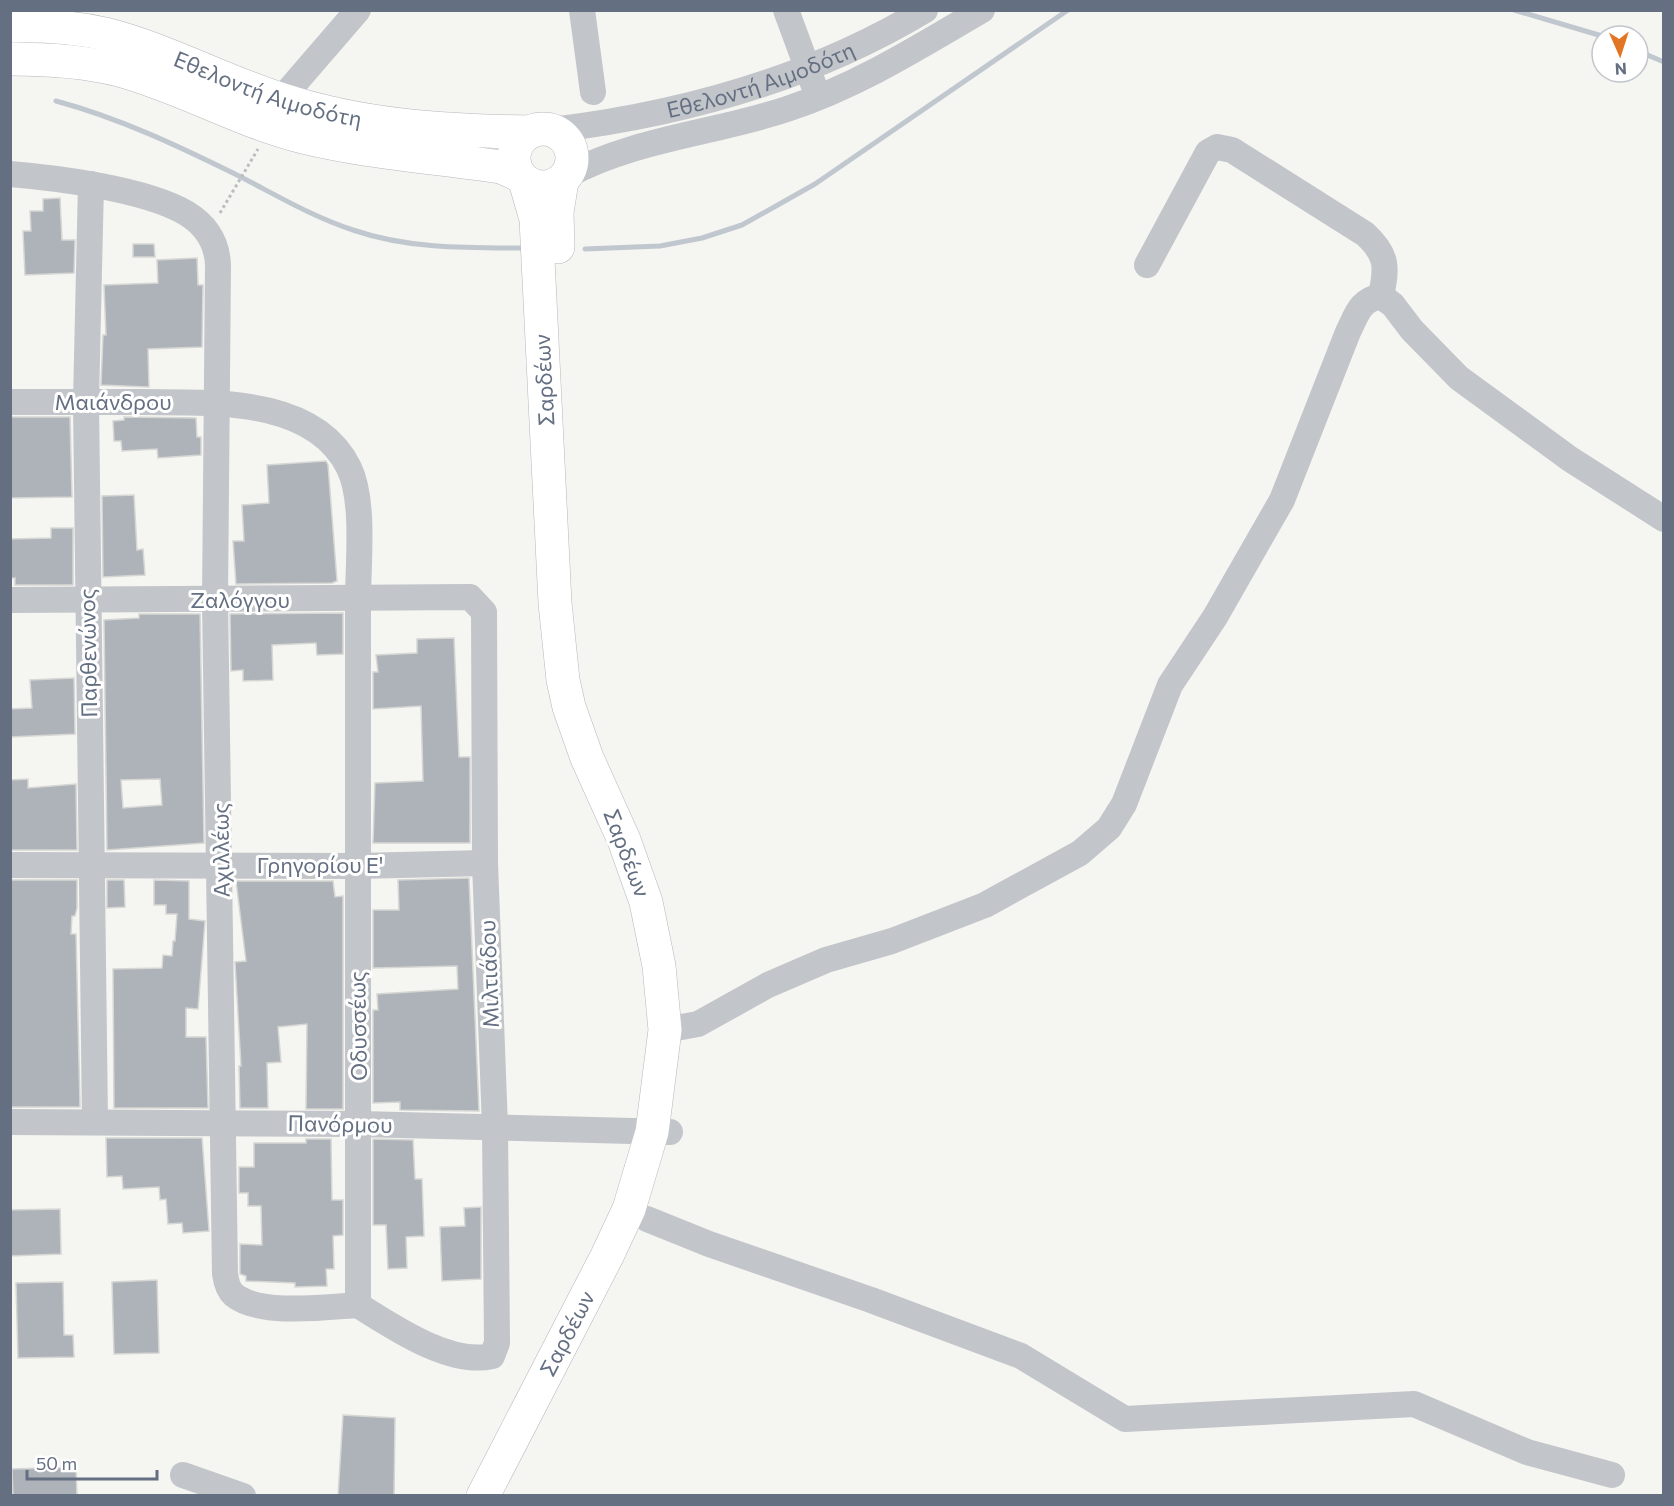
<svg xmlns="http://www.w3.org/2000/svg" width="1674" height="1506" font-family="Commissioner,sans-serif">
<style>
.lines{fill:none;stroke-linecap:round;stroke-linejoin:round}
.stream{stroke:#c0c7ce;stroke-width:5}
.building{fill:#adb3b9;stroke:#d6d6d4;stroke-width:1.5;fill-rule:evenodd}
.major-casing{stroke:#b5b8bd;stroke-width:34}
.path{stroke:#bcbdc0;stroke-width:3;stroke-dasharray:3 3;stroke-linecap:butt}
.minor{stroke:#c2c5c9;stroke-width:26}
.major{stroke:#fff;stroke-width:33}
.labels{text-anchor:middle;stroke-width:6;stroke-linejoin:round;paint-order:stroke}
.street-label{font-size:22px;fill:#646f82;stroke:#fff}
</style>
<rect width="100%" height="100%" fill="#f5f5f1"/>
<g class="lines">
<path class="stream" d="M1514 10 1602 36
M1638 51 1664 62
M56 101C119 118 176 145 233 173 273 193 310 216 353 230 408 249 467 248 525 248
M585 249 660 246 702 238 742 225 815 184 1068 10"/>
</g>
<path class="building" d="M60 198 62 240H75L74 273 25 275 23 231H31L30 211H43V199Z
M133 244H154L155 257H133Z
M197 258 198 285H203L202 347 148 349 149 387 101 385 103 335H106L104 285 158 283 157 260Z
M10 417H70L72 497 10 498Z
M124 417 196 418 197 437H201V455L158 458 157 449 122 451 121 441H114L113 421 124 420Z
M326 461 328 465 337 581 332 583 236 584 233 541H244L242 505 269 503 267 465Z
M134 495 137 550 143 549 145 575 103 577 102 496Z
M51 528H73V585H15V578H10V539L51 538Z
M343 613V654L317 655 316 643 272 645 273 680 243 681V670L231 671 230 614Z
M139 614H200L204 843 107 850 104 620 139 618ZM160 779 162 805 123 808 121 780Z
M454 638 459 757H470V843H373L375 783 423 781 421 706 373 709V672H378L376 655 417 653V639Z
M74 678 75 734 10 737V709L32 708 30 680Z
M28 779V788L76 784 77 850H10V780Z
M469 878 479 1111 400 1110V1102L373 1103V1010H378L377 994 458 989 457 966 373 968V910H399L398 880Z
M10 880H77V908L75 916H72L71 934H76L80 1107H10Z
M107 880H124L125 907 107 908Z
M154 880 189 881V919L205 921 198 1009 186 1008V1037H206L208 1108H114L113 969 162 968 163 955 172 956 173 941H175L177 914H166V905H154Z
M236 881H333L335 897 343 896V1109H306L307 1024 278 1027 281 1062 267 1063 268 1108H240L239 1066H241L235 962 246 961Z
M106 1138H202L209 1231 183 1233 182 1223 168 1224 166 1199 160 1200 159 1187 123 1189 122 1176 107 1177Z
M306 1139H331L332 1200H343V1235L333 1236 334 1269H326L327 1286 295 1287V1283L246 1281V1276L240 1274V1244L262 1245 261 1206H248V1193H239V1167H254V1143H306Z
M373 1139 413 1140 415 1179H422L424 1236 406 1237 407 1268 388 1269 386 1225H373Z
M481 1207V1279L442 1281 440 1227 465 1226 464 1208Z
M60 1209 61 1254 10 1256V1210Z
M157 1280 159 1353 114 1354 112 1282Z
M63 1282 64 1335H73L74 1357 18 1358 16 1283Z
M343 1415 395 1418 394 1496H338Z
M76 1467 77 1496H13L12 1469Z"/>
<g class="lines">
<g class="major-casing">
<g id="major">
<path id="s2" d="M10 26C43 25 74 27 105 34 165 49 221 80 280 99 362 126 444 131 530 132"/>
<path d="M10 59C47 59 83 61 119 70 182 87 239 121 303 137 368 153 435 157 501 167L519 175"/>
<circle cx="543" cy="158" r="29"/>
<path d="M558 247 557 212 562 181"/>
<path id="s3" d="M483 1496 607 1256 629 1209 652 1132 665 1030 659 966 646 902 624 840 587 758 569 707 563 680 555 603 536 219 525 181"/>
</g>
</g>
<path class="path" d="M220 213 258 149"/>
<g class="minor">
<path d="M582 10 593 92"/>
<path d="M786 10 814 86"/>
<path d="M270 112 358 10"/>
<path id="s1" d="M553 130C684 114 812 78 925 10"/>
<path d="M10 174C58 178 145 189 186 213 206 225 217 242 218 265L215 600 225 1274C226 1281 228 1290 234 1295 260 1316 326 1307 358 1305"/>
<path d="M566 176C633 139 715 133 787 109 857 86 919 47 982 10"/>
<path d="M91 184 86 401 95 1122"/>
<path d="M1147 265 1208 152 1217 147 1232 150 1365 234C1388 255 1387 267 1381 296"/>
<path d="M10 402C55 402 99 402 143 402 210 403 314 396 349 468 365 501 358 563 358 600V1305"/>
<path d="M10 600 470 597 484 612 485 863 495 1127 497 1343 492 1356C450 1366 393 1327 358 1305"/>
<path d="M10 865 357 866 485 863"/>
<path d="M665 1030 698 1024 768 985 826 960 892 941 985 905 1080 853 1109 828 1124 804 1170 685 1215 617 1282 500 1348 332C1357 314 1360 300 1381 296L1393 305 1412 330 1459 378 1570 459 1664 519"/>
<path d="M10 1122 360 1124 670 1132"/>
<path d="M647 1219 709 1244 871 1300 1021 1356 1125 1419 1414 1404 1527 1452 1612 1475"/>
<path d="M183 1475 243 1496"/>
</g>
<use href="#major" class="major"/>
</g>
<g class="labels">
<g class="street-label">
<text dy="8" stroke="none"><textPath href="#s1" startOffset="214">Εθελοντή Αιμοδότη</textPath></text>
<text dy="8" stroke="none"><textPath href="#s2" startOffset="268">Εθελοντή Αιμοδότη</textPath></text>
<text transform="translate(544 380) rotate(-93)" y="8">Σαρδέων</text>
<text x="113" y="410">Μαιάνδρου</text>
<text x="240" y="608">Ζαλόγγου</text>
<text transform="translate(88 653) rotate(-91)" y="8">Παρθενώνος</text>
<text transform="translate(221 850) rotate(-91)" y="8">Αχιλλέως</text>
<text transform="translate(627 853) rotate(69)" y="8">Σαρδέων</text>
<text x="320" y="873">Γρηγορίου Ε'</text>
<text transform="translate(489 974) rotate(-92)" y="8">Μιλτιάδου</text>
<text transform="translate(358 1026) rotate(-91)" y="8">Οδυσσέως</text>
<text transform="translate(340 1124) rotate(1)" y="8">Πανόρμου</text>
<text dy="8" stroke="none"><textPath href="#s3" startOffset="183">Σαρδέων</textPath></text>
</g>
</g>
<rect width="1674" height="1506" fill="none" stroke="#646f82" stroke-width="24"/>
<g transform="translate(1620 54) rotate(177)"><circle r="28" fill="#ffffff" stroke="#c1c5cd" stroke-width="1.5"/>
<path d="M0-4.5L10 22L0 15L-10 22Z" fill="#e27425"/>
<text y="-9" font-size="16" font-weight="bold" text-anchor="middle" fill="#646f82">N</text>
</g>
<path d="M27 1470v9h130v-9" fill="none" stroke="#646f82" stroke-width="3"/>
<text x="36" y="1470" font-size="18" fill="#646f82" stroke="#ffffff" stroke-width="4.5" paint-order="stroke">50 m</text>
</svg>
